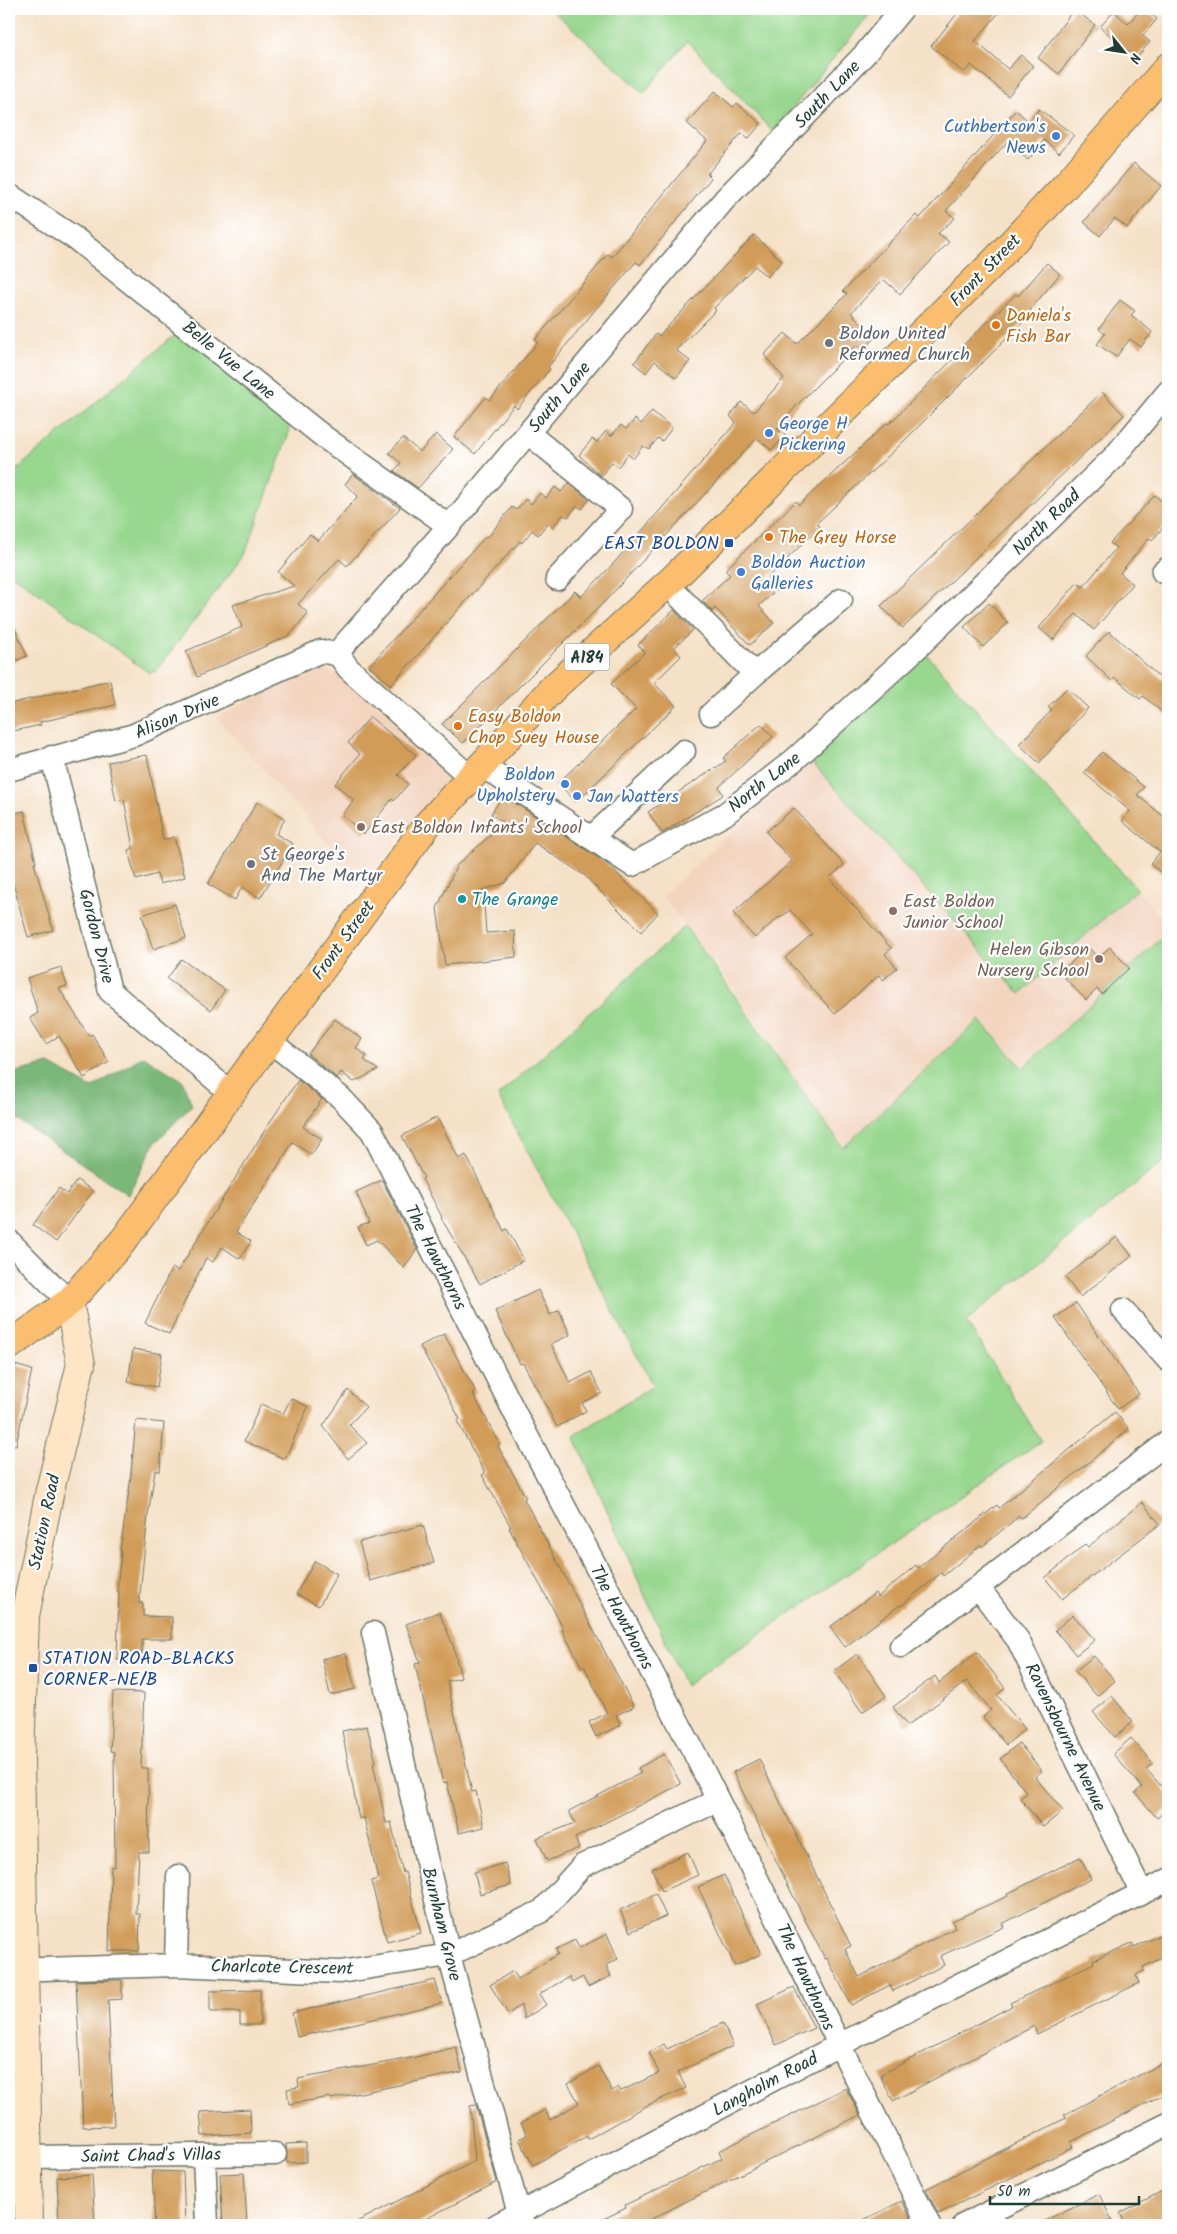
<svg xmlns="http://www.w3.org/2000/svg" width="1177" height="2234" font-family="Kalam,sans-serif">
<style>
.built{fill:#f3d4bf}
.green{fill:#97d78e;stroke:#5b8a61}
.forest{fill:#79b879;stroke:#4c7a56}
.building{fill:#d19c58}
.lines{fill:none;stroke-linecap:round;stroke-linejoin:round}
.street-casing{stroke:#6a7667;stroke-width:25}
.secondary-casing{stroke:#6a7667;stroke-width:30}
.primary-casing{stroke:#6a7667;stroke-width:30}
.street{stroke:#fff;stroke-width:22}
.secondary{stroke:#fde5c5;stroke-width:28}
.primary{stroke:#fbbd6e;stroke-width:28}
.shop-dot{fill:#3f7fe0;stroke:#fff;stroke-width:2}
.food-dot{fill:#e8710a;stroke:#fff;stroke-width:2}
.worship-dot{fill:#6b7280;stroke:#fff;stroke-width:2}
.transit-dot{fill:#1a4fb4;stroke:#fff;stroke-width:2}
.education-dot{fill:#8d6e63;stroke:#fff;stroke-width:2}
.culture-dot{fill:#0f9aa8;stroke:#fff;stroke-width:2}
.labels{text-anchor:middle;stroke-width:4.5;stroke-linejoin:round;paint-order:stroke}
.shield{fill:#fff;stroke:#627771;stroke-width:1}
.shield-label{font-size:16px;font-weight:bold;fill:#1f3d34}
.street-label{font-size:18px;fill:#1f3d34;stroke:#fff}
.shop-label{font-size:18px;fill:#366cbe;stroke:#fff;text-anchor:start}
.food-label{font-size:18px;fill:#c56008;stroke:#fff;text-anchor:start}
.worship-label{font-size:18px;fill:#5b616d;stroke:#fff;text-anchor:start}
.transit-label{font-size:18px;fill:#164399;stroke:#fff;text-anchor:end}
.education-label{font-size:18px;fill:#785e54;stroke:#fff;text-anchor:start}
.culture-label{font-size:18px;fill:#0d838f;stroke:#fff;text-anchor:start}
</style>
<rect width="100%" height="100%" fill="#fff"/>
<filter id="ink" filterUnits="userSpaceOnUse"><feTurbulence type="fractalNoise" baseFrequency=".02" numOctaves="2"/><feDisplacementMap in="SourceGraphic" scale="10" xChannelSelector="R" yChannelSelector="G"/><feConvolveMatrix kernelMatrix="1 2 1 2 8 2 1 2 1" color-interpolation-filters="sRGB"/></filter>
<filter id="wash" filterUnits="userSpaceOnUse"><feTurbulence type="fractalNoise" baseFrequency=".0096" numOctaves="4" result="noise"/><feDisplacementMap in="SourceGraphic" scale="20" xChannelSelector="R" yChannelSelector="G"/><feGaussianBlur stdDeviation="1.12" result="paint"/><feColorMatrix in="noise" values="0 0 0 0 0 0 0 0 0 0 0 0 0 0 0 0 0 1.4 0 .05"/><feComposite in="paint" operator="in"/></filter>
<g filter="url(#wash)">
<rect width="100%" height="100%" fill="#f5e1c7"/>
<path class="built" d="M927 655 1168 925V932L1023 1068 978 1020 843 1148 721 970 662 896Z
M317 666 347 678 453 771 363 883 217 717Z"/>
<path class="green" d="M551 9H874L773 132 687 41 644 93Z
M183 328 288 418 289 433 245 554 155 672 149 673 9 572V476Z
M927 655 1137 889 1020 994 810 760Z
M685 926 843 1148 979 1020 1023 1068 1168 932V1158L966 1321 1041 1441 685 1686 574 1436 653 1386 498 1096Z"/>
<path class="forest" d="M143 1056 182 1080 192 1105 154 1144 128 1195 9 1114V1074L49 1064 92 1088Z"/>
<g id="blocks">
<path class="building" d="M961 9H1002L975 41 1008 69 1021 55 1033 66 1008 96 971 65 964 73 931 46Z
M1074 9 1095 25 1059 74 1038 58Z
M1141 9H1145L1157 19 1143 36 1150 42 1136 58 1100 27 1114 11 1128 24Z
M715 91 733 107 737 103 761 124 748 139 742 133 707 174 711 178 673 225 640 265 636 262 595 310 548 367 550 369 517 409 514 405 475 454 454 437 486 397 490 400 538 342 535 340 608 254 612 257 707 141 687 123Z
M1039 109 1074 135 1059 153 1044 140 1028 160 1007 142 946 211 955 218 938 233 949 242 900 294 883 279 851 313 875 337 863 350 857 345 797 405 777 429 786 436 771 450 757 438 608 598 463 743 442 724 575 591 581 597 613 564 736 423 730 416 741 402 754 412 784 378 764 355 785 333 797 344 847 294 843 291 916 215 920 218 1016 110 1027 120 1020 128 1022 131Z
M1134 163 1161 186 1127 228 1115 218 1100 236 1084 222Z
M754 235 782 261 767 277 755 266 714 308 716 310 676 350 690 361 676 378 655 361 646 373 634 363 656 334 659 336Z
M1047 263 1060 274 1030 310 1032 313 899 446 817 523 820 527 767 578 777 589 759 606 774 623 750 645 715 608 712 611 702 601 730 575 725 570 796 501 799 505 887 423 889 424 952 360 950 358 1016 294 1018 296Z
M1120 300 1135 311 1131 315 1152 332 1141 347 1130 339 1116 357 1097 344 1105 334 1099 329Z
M1102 392 1124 415 903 628 881 606Z
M652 411 672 428 662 441 658 438 649 449 643 446 633 459 628 454 618 467 612 462 601 476 579 455 592 439 597 442 606 431 611 436 621 425 626 429 635 419 641 424Z
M436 434 453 449 418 488 394 471 401 463 389 453 403 438 420 452Z
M353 474 400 508 347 566 339 559 298 604 308 613 290 635 197 677 186 651 242 627 233 605 294 586 278 572 310 534 318 541 358 496 345 484Z
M569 483 589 500 582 509 577 506 568 517 563 515 553 527 548 523 538 535 532 530 522 543 520 541 391 685 369 666 486 536 488 537 512 507 516 510 526 499 531 504 540 493 546 498 555 487 561 492Z
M1155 495 1168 507V522L1152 540 1149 538 1120 573 1133 584 1094 630 1076 614 1053 640 1039 628 1077 583 1083 587 1116 548 1110 543Z
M989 603 1008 623 983 647 964 627Z
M674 610 693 630 674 648 681 656 654 683 676 706 576 802 558 783 636 709 611 684 645 652 638 645Z
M9 615 27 656 9 664Z
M1109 631 1168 685V717L1143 696 1140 699 1115 678 1112 681 1086 656Z
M110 680 115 705 40 722 41 725 9 732V704Z
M1067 688 1088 708 1039 763 1019 744 1052 710 1048 707Z
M370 717 416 755 398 775 408 784 394 801 392 799 364 834 342 815 354 800 335 784 360 754 348 743Z
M761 724 773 737 719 787 723 795 662 833 648 812 726 761 723 758Z
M1102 752 1144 787 1137 795 1168 820V878L1150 864 1160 852 1122 821 1130 811 1084 773Z
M147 755 163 840 174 837 185 877 160 884 157 874 136 880 128 850 133 848 124 799 116 801 108 762Z
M503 795 606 863 658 913 641 932 584 875 535 843 505 883 483 890 486 933 515 931 516 957 445 965 437 908 457 865 504 823 491 814Z
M257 802 285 819 276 834 293 844 260 898 242 887 235 900 208 884Z
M794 808 844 865 829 878 891 948 885 954 897 968 883 980 879 975 835 1014 785 958 812 934 790 910 780 918 779 917 755 938 733 913 792 861 766 832Z
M24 811 36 863H34L53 930 28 937 9 869V814Z
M175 904 186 938 153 949 142 915Z
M1088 947 1098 958 1110 947 1129 968 1102 994 1097 989 1086 1000 1060 973Z
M181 959 225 990 211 1010 167 979Z
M61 967 67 986 59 988 89 1036 92 1034 109 1062 84 1078 59 1036 46 1044 30 1018 38 1013 27 978Z
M335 1019 362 1039 356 1048 367 1056 364 1060 378 1070 354 1082 341 1072 337 1078 308 1054Z
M298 1080 322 1099 303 1127 322 1139 311 1155 293 1142 236 1232 251 1241 240 1259 222 1247 213 1262 206 1258 169 1334 145 1323 172 1268 178 1271 268 1125Z
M437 1117 459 1159 466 1155 504 1231 507 1229 524 1260 480 1284 441 1218 442 1217 422 1179 424 1178 402 1136Z
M77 1180 93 1191 56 1242 33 1225 59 1188 67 1194Z
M382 1180 417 1249 404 1268 377 1240 366 1245 358 1227 369 1223 356 1192Z
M1117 1237 1132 1256 1080 1297 1065 1277Z
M538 1290 550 1315 559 1310 570 1335 551 1344 570 1383 591 1372 602 1393 582 1403 586 1411 557 1427 523 1363 520 1364 495 1311Z
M1076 1303 1139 1394 1118 1409 1055 1318Z
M444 1334 476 1392 473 1394 500 1444 498 1446 526 1498 524 1499 634 1707 616 1715 621 1725 596 1737 589 1722 607 1713 584 1666 582 1667 562 1630 564 1629 509 1528 511 1527 482 1475 485 1473 457 1421 460 1419 420 1346Z
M133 1349 162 1354 157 1387 128 1382Z
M15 1365 32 1370 16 1445 9 1444V1374Z
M348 1390 366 1407 349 1425 367 1443 348 1459 323 1426Z
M291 1398 308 1407 285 1459 244 1441 261 1404 283 1414Z
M1115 1412 1129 1429 1022 1518 1019 1516 982 1547 981 1545 943 1576 941 1573 901 1606 900 1605 845 1647 830 1627 875 1593 878 1597 916 1565 918 1568 997 1505 999 1508Z
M136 1420 164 1423 160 1471H155L148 1515 139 1603H143V1616L172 1617V1639H142V1661L117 1660 119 1591H117L121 1552 120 1551 130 1484Z
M1142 1502 1160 1524 1062 1599 1045 1578 1085 1544 1088 1547Z
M423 1525 434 1563 370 1581 359 1542Z
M315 1561 337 1574 319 1606 296 1594Z
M439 1612 453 1645 461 1678 447 1681 472 1792 476 1791 484 1827 459 1833 447 1782 443 1783 415 1664 420 1662 406 1624Z
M1073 1615 1095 1640 1076 1655 1055 1630Z
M977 1652 1005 1688 997 1695 1025 1729 1006 1745 983 1717 991 1710 967 1681 907 1726 893 1707 935 1676 939 1683Z
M346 1653 355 1689 330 1695 322 1659Z
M857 1654 886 1696 862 1712 834 1671Z
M1094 1656 1115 1681 1097 1696 1075 1671Z
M113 1692 144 1693 141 1768H148L149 1852H139L136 1914H140L139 1951H109L111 1866 115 1867 114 1752 110 1751Z
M1112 1696 1133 1722 1115 1737 1093 1712Z
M367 1726 376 1762 373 1763 386 1823 391 1822 403 1873 405 1872 421 1933 387 1942 371 1881 378 1879 364 1817 359 1819 342 1731Z
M1131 1738 1153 1763 1146 1769 1168 1794V1808L1157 1818 1135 1793 1142 1787 1113 1754Z
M1019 1743 1042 1771 1035 1777 1063 1811 1043 1827 1020 1798 1027 1793 1000 1759Z
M664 1754 681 1784 575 1838 579 1848 547 1861 537 1838 575 1823 569 1811 641 1773 638 1768Z
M759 1759 851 1946 845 1949 859 1977 955 1928 952 1921 1008 1896 1007 1894 1080 1857 1091 1879 1002 1924 1004 1927 940 1956 944 1965 893 1991 890 1985 851 2005 827 1958 825 1959 802 1914 733 1772Z
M688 1852 698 1875 662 1891 652 1869Z
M505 1863 511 1885 480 1894 474 1872Z
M724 1875 761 1954 735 1966 698 1887Z
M656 1894 666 1916 630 1932 620 1910Z
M1168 1931V1955L1143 1967 1144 1971 1136 1975 1139 1983 1037 2034 1034 2026 893 2101 880 2075 1012 2006 1010 2003 1094 1963 1093 1960 1132 1943 1134 1947Z
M607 1934 618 1959 606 1965 611 1976 588 1987 583 1977 572 1983 569 1977 539 1994 546 2005 524 2019 521 2005 508 2014 490 1985 513 1971 518 1979 558 1954 556 1949 575 1940 579 1948Z
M122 1980V1999L108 2000 114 2126 83 2127 76 1981Z
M435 1980 442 2003 297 2037 292 2013Z
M794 1987 814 2028 776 2045 757 2004Z
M260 1990V2025H240V2012H210V1991Z
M723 2023 733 2046 678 2072 686 2088 646 2106 588 2139 587 2136 533 2165 519 2139 527 2135 521 2123 545 2110 550 2120 579 2103 568 2084 598 2066 612 2091 618 2087 621 2091 659 2073 649 2052 664 2044 667 2049Z
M456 2047 462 2072 331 2099 330 2097 289 2104 287 2089 299 2087 298 2079 416 2057Z
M1168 2060V2092L1071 2142 1073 2147 938 2214 926 2189 1066 2118 1064 2115Z
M846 2088 860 2115 639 2225H591L626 2208 625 2205 722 2158 719 2151Z
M476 2105 497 2182 414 2225H351L475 2161 470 2106Z
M250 2109 251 2133 202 2136 200 2112Z
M306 2143V2162L287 2163 286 2144Z
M152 2171 183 2172 185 2225H155Z
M244 2173 247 2225H223L220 2174Z
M92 2175 95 2225H59L57 2177Z
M1168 2188V2219L1156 2225H1126L1120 2213Z
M1099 2194 1112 2220 1101 2225H1036Z
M902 2201 914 2225H853Z"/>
</g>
</g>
<g filter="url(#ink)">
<use href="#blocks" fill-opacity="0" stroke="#6a7667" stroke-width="1"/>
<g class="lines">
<g class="street-casing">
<path id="street" d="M9 195 76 239 324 437 449 526
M528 433 621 509 557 579
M1163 572 1168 568
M667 584 755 674 841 600
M711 714 755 674
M52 757 110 991 231 1093
M481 765 632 865 725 814 794 760 918 647 1114 457 1168 392
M9 770 134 735 321 651 339 655
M470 777 348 668 339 655 343 646 463 510 725 199 864 55 902 9
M591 838 684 751
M271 1042 340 1097 372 1131 518 1419 694 1752 929 2225
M9 1241 69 1302
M1123 1310 1168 1360
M978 1587 1018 1640 1142 1893
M373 1633 449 1955 519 2214
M901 1646 1168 1442
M176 1965 178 1876
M9 1970 176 1965 340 1972 449 1955 542 1911 582 1866 718 1800
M204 2155 207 2225
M27 2157 275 2154
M497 2225 839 2045 1168 1880
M964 2225 1168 2124"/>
</g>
<g class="secondary-casing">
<path id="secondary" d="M29 2225 20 1758 25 1616 50 1490 81 1364 69 1302"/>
</g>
<g class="primary-casing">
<path id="primary" d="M9 1346 69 1302 123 1241 427 825 552 689 676 576 993 263 1066 185 1168 67"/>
</g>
<use href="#street" class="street"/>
<use href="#secondary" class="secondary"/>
<use href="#primary" class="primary"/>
</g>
</g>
<g class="shop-dot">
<circle cx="1056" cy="136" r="5"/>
<circle cx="769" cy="433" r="5"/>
<circle cx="741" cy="572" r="5"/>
<circle cx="565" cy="784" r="5"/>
<circle cx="577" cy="796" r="5"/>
</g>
<g class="food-dot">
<circle cx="996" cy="325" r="5"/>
<circle cx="769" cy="537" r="5"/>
<circle cx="458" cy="726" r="5"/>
</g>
<g class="worship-dot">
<circle cx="829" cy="343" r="5"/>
<circle cx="251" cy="864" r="5"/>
</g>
<g class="transit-dot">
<rect x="724" y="538" width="10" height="10" rx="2.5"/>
<rect x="28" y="1663" width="10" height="10" rx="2.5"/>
</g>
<g class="education-dot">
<circle cx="361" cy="827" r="5"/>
<circle cx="893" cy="911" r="5"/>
<circle cx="1099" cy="959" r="5"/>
</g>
<circle class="culture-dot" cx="462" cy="899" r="5"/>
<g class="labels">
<rect class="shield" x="564.5" y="643.5" width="45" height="27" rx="4"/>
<g class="shield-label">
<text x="587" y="663">A184</text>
</g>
<g class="street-label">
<text transform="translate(827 94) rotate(-46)" y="6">South Lane</text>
<text transform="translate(985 270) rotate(-46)" y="6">Front Street</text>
<text transform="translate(229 360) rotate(39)" y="6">Belle Vue Lane</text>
<text transform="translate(559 397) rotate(-50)" y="6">South Lane</text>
<text transform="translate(1046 522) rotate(-44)" y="6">North Road</text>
<text transform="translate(177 716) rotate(-23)" y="6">Alison Drive</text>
<text transform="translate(764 782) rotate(-38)" y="6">North Lane</text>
<text transform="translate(97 936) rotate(76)" y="6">Gordon Drive</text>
<text transform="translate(343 940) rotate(-54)" y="6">Front Street</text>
<text transform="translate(436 1257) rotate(63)" y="6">The Hawthorns</text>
<text transform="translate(44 1522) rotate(-78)" y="6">Station Road</text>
<text transform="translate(622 1617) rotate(62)" y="6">The Hawthorns</text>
<text transform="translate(1066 1737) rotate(64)" y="6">Ravensbourne Avenue</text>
<text transform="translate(442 1924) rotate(76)" y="6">Burnham Grove</text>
<text transform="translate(282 1967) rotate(1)" y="6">Charlcote Crescent</text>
<text transform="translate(806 1977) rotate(65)" y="6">The Hawthorns</text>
<text transform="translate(765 2084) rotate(-28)" y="6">Langholm Road</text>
<text transform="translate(151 2155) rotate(-1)" y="6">Saint Chad's Villas</text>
</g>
<g class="shop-label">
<text x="1046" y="132" text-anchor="end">Cuthbertson's<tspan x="1046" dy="21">News</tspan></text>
<text x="779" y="429">George H<tspan x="779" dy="21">Pickering</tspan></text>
<text x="751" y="568">Boldon Auction<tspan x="751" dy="21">Galleries</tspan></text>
<text x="555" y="780" text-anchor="end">Boldon<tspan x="555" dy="21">Upholstery</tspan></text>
<text x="587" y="802">Jan Watters</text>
</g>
<g class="food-label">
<text x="1006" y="321">Daniela's<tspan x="1006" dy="21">Fish Bar</tspan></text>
<text x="779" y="543">The Grey Horse</text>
<text x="468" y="722">Easy Boldon<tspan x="468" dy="21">Chop Suey House</tspan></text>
</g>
<g class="worship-label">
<text x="839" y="339">Boldon United<tspan x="839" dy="21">Reformed Church</tspan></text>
<text x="261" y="860">St George's<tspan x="261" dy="21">And The Martyr</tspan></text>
</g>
<g class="transit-label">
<text x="719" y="549">EAST BOLDON</text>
<text x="43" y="1664" text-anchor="start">STATION ROAD-BLACKS<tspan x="43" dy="21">CORNER-NE/B</tspan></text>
</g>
<g class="education-label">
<text x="371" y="833">East Boldon Infants' School</text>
<text x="903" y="907">East Boldon<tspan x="903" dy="21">Junior School</tspan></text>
<text x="1089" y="955" text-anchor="end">Helen Gibson<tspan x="1089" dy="21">Nursery School</tspan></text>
</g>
<g class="culture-label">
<text x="472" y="905">The Grange</text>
</g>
</g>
<rect width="1177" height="2234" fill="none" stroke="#fff" stroke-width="30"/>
<g transform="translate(1124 52) rotate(120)" stroke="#ffffff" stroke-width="4" paint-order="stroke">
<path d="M0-4L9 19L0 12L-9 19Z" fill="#1f3d34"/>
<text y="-8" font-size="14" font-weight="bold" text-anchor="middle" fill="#1f3d34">N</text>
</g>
<path d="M990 2196v8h149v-8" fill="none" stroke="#1f3d34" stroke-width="2.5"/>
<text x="997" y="2196" font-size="15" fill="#1f3d34" stroke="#ffffff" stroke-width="4" paint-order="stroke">50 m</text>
</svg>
